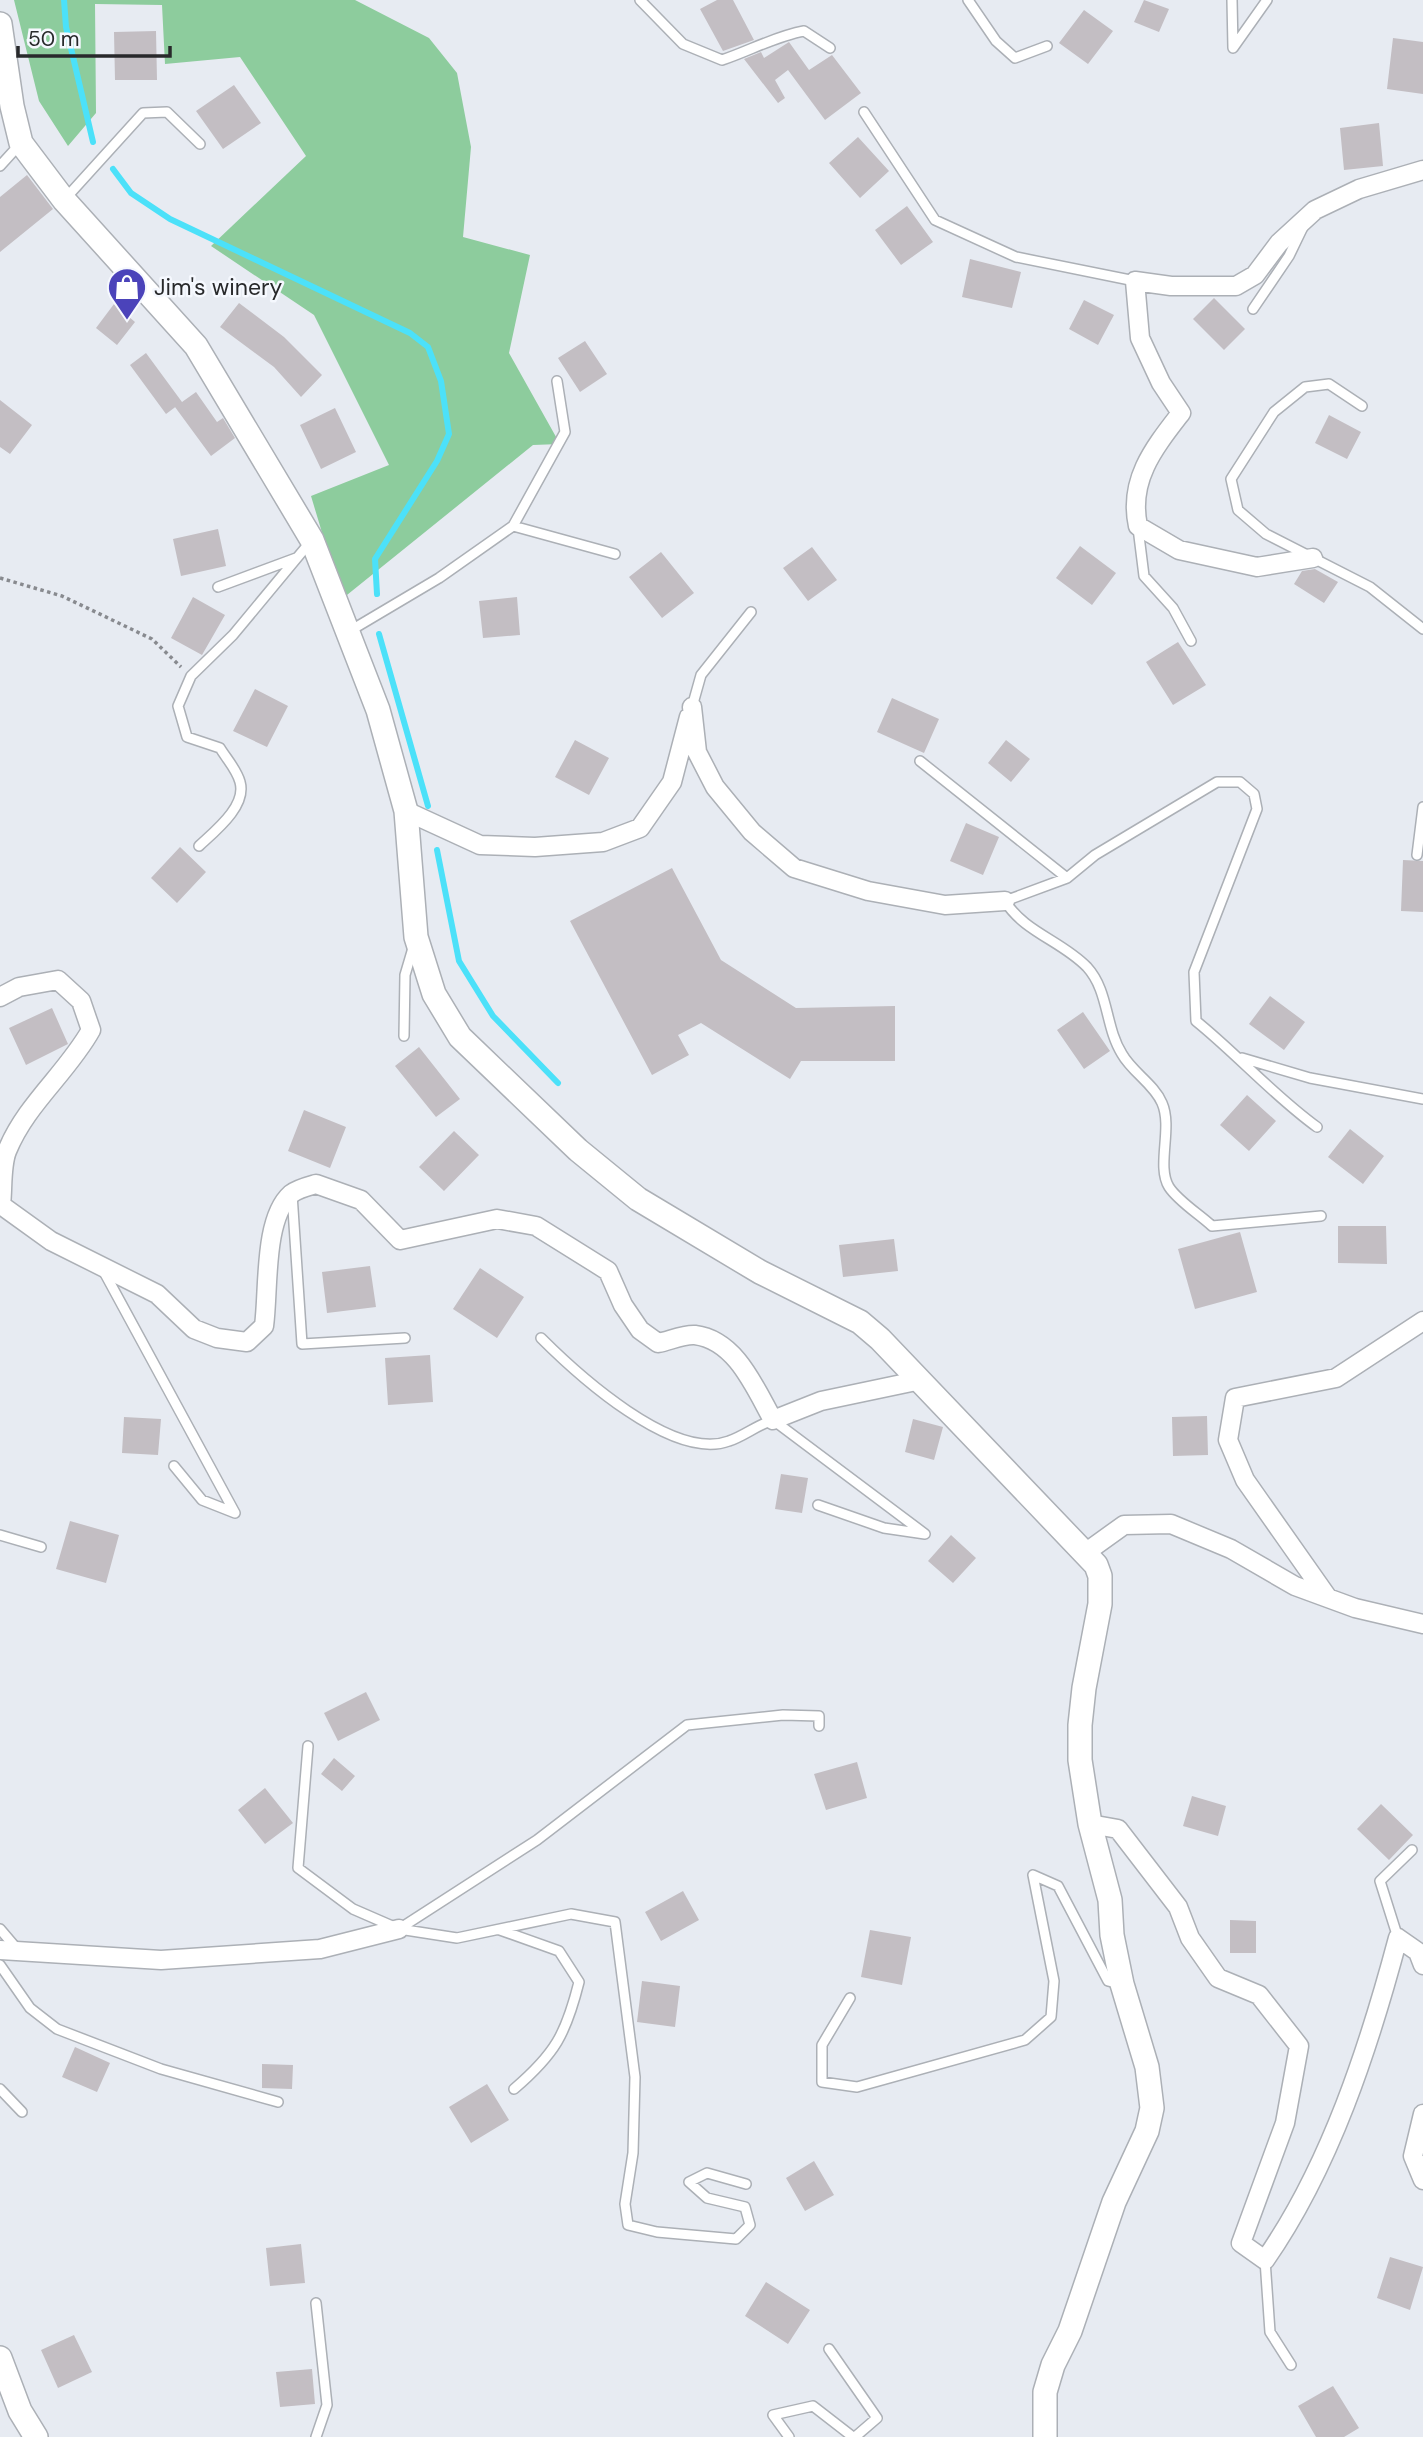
<svg xmlns="http://www.w3.org/2000/svg" width="1423" height="2437" font-family="'DM Sans',sans-serif">
<style>
.green{fill:#8dcc9d}
.lines{fill:none;stroke-linecap:round;stroke-linejoin:round}
.stream{stroke:#4ce1f9;stroke-width:6}
.building{fill:#c3bec3}
.service-casing{stroke:#acb0b6;stroke-width:12}
.minor-casing{stroke:#acb0b6;stroke-width:21}
.tertiary-casing{stroke:#acb0b6;stroke-width:26}
.path{stroke:#888a8f;stroke-width:3.5;stroke-dasharray:3.5 3.5;stroke-linecap:butt}
.service{stroke:#fff;stroke-width:9}
.minor{stroke:#fff;stroke-width:18}
.tertiary{stroke:#fff;stroke-width:23}
.labels{text-anchor:middle;stroke-width:5;stroke-linejoin:round;paint-order:stroke}
.poi-label{font-size:23px;fill:#28292b;stroke:#f5f8fe;text-anchor:start}
</style>
<rect width="100%" height="100%" fill="#e7ebf2"/>
<path class="green" d="M14 0H355L429 38 457 73 471 147 463 237 530 255 509 353 560 444 533 445 342 599 311 496 389 465 314 315 211 246 306 156 240 57 165 64 162 5 95 4 96 113 68 146 39 101Z"/>
<g class="lines">
<path class="stream" d="M64 0 66 27 93 142
M113 169 131 193 170 219 410 333 428 347 441 381 449 434 437 461 375 559 377 594
M379 634 428 806
M437 850 459 961 493 1016 558 1083"/>
</g>
<path class="building" d="M717 0H733L754 40 723 51 700 9Z
M1144 0 1169 9 1159 32 1134 22Z
M1084 10 1113 31 1088 64 1059 43Z
M156 31 157 80H115L114 32Z
M1393 38 1423 42V94L1387 89Z
M789 42 809 70 832 55 861 93 825 120 788 70 775 80 785 98 778 103 744 59 761 52 764 58Z
M234 85 261 123 223 149 196 111Z
M1379 123 1383 166 1344 170 1340 128Z
M858 137 889 171 860 198 829 163Z
M27 175 53 209 0 252V197Z
M907 206 933 242 901 265 875 230Z
M970 259 1021 272 1012 308 962 297Z
M1214 298 1245 329 1224 350 1193 319Z
M1084 300 1114 315 1098 345 1069 329Z
M239 303 284 337 322 375 301 397 274 367 220 327Z
M114 304 135 322 117 345 96 328Z
M585 341 607 374 580 392 558 358Z
M146 353 182 402 166 414 130 365Z
M196 392 217 422 223 418 235 438 211 456 175 407Z
M0 400 32 425 10 454 0 447Z
M335 408 356 452 321 469 300 425Z
M1329 415 1361 432 1347 459 1315 443Z
M218 529 226 566 181 576 173 539Z
M1080 546 1116 573 1092 605 1056 578Z
M812 547 837 580 808 601 783 568Z
M661 552 694 593 662 618 629 577Z
M1315 569 1338 582 1324 603 1294 584 1302 571Z
M193 597 225 615 202 655 171 638Z
M517 597 520 635 483 638 479 601Z
M1178 642 1206 685 1173 705 1146 662Z
M255 689 288 706 267 747 233 731Z
M892 698 939 719 924 753 877 732Z
M575 740 609 758 589 795 555 777Z
M1006 740 1030 759 1011 782 988 763Z
M966 823 999 837 983 875 950 861Z
M180 847 206 872 177 903 151 878Z
M1403 860 1423 861V912L1401 911Z
M672 868 721 960 796 1008 895 1006V1061H801L790 1079 701 1023 678 1035 689 1055 652 1075 570 921Z
M1270 996 1305 1022 1284 1050 1249 1024Z
M52 1008 68 1044 26 1065 9 1028Z
M1083 1012 1110 1051 1084 1069 1057 1030Z
M419 1047 460 1099 436 1117 395 1066Z
M1247 1095 1276 1121 1249 1151 1220 1125Z
M304 1110 346 1127 330 1168 288 1151Z
M1350 1129 1384 1156 1363 1184 1328 1157Z
M454 1131 479 1155 444 1191 419 1167Z
M1338 1226H1386L1387 1264 1338 1263Z
M1240 1232 1257 1292 1195 1309 1178 1249Z
M894 1239 898 1271 843 1277 839 1245Z
M370 1266 376 1307 327 1313 322 1272Z
M480 1268 524 1297 497 1338 453 1309Z
M430 1355 433 1402 388 1405 385 1358Z
M1207 1416 1208 1455 1173 1456 1172 1417Z
M124 1417 161 1419 158 1455 122 1453Z
M913 1419 943 1427 934 1460 905 1452Z
M781 1474 808 1478 802 1513 775 1509Z
M70 1521 119 1535 106 1583 56 1569Z
M951 1535 976 1558 953 1583 928 1561Z
M366 1692 380 1720 338 1741 324 1713Z
M334 1758 355 1776 342 1791 321 1774Z
M857 1762 867 1798 826 1810 814 1774Z
M265 1788 293 1823 265 1844 238 1810Z
M1192 1796 1226 1806 1218 1836 1183 1826Z
M1381 1804 1413 1835 1389 1860 1357 1829Z
M683 1891 699 1920 661 1941 645 1912Z
M1230 1920 1256 1921V1953H1230Z
M870 1930 911 1937 902 1985 861 1977Z
M642 1981 680 1986 675 2027 637 2022Z
M75 2047 110 2063 97 2092 62 2077Z
M262 2064 293 2065 292 2089 262 2088Z
M487 2084 509 2120 471 2143 449 2107Z
M814 2161 834 2195 805 2211 786 2178Z
M301 2244 305 2283 270 2286 266 2248Z
M1390 2257 1423 2267 1410 2310 1377 2298Z
M766 2282 810 2310 788 2344 745 2316Z
M74 2335 92 2372 58 2388 41 2350Z
M312 2369 315 2404 280 2407 276 2372Z
M1333 2386 1359 2428 1344 2437H1316L1298 2406Z"/>
<g class="lines">
<g class="service-casing">
<path id="service" d="M640 0 683 44 722 60C749 51 776 36 804 31L830 48
M968 0 996 41 1015 58 1047 46
M1232 0 1233 48 1267 0
M864 112 935 220 1016 257 1135 281
M0 166 20 144
M65 199 143 113 167 112 200 144
M1253 309 1289 256 1303 227
M1362 406 1329 384 1305 387 1274 412 1231 479 1238 510 1266 534 1370 587 1423 629
M513 526 615 554
M1138 528 1144 576 1173 608 1191 641
M218 587 296 558
M348 632 439 578 513 526 565 432 557 381
M692 707 701 675 751 612
M920 761 1067 878
M199 846C215 831 247 806 240 782 237 770 226 758 220 748L187 737 178 706 191 676 233 635 311 541
M1417 855 1423 807
M404 1036 405 975 413 948
M1242 1058 1310 1078 1423 1099
M1317 1127C1274 1096 1238 1055 1196 1021L1194 972 1257 809 1254 794 1240 782H1217L1095 855 1067 878 1005 901C1024 932 1062 941 1087 967 1109 991 1105 1027 1122 1054 1132 1072 1154 1084 1162 1103 1173 1128 1156 1166 1169 1187 1178 1201 1199 1214 1212 1226L1321 1216
M292 1194 302 1344 405 1338
M103 1270 235 1513 202 1500 174 1466
M541 1338C577 1374 673 1462 729 1441 744 1436 757 1425 773 1420L925 1534 884 1528 818 1505
M0 1535 41 1547
M308 1746 298 1868 353 1909 399 1929 537 1840 687 1725 783 1715 819 1716V1726
M0 1929 17 1949
M399 1929 457 1938 571 1914 615 1922 635 2077 633 2153 625 2204 628 2225 657 2232 736 2239 750 2225 745 2207 707 2198 689 2182 707 2173 746 2184
M500 1930 559 1951 579 1982C566 2034 555 2054 514 2089
M1398 1938 1380 1881 1412 1850
M0 1965 30 2008 57 2029 161 2069 278 2102
M850 1998 822 2045V2082L857 2087 1025 2040 1051 2017 1054 1981 1033 1875 1058 1886 1108 1981 1120 1984
M0 2089 22 2112
M1265 2260 1270 2332 1291 2365
M829 2349 877 2418 855 2437
M316 2437 327 2405 316 2303
M789 2437 773 2415 813 2406 853 2437"/>
</g>
<g class="minor-casing">
<path id="minor" d="M1313 558 1257 567 1179 550 1138 526C1128 480 1154 448 1181 413L1161 383 1140 338 1135 281 1171 286H1236L1255 275 1279 243 1315 210 1359 189 1423 170
M692 707 697 752 715 787 752 832 794 868 868 891 945 905 1005 901
M406 811 480 845 535 847 603 842 640 828 672 782 689 717
M0 997 19 987 58 980 81 1001 91 1030C67 1073 26 1104 7 1151 1 1166 3 1189 1 1205L51 1241 157 1294 194 1329 217 1338 247 1342 264 1326C269 1290 263 1219 291 1194 297 1189 309 1186 316 1184L361 1200 400 1240 497 1219 536 1226 608 1271 623 1305 640 1330 658 1343C669 1341 684 1334 695 1335 736 1340 755 1388 773 1420L821 1401 921 1380
M1085 1553 1124 1525 1171 1524 1231 1549 1295 1586 1355 1608 1423 1624
M1328 1598 1245 1480 1228 1440 1235 1398 1336 1378 1423 1321
M1090 1824 1118 1829 1178 1907 1190 1938 1218 1978 1259 1995 1299 2046 1285 2123 1241 2243 1265 2260C1330 2167 1369 2047 1398 1938L1418 1952 1423 1965
M0 1950 161 1960 320 1949 399 1929
M1423 2114 1413 2156 1423 2180"/>
</g>
<g class="tertiary-casing">
<path id="tertiary" d="M0 24 12 106 21 143 64 200 196 346 312 540 378 710 406 811 416 937 434 994 460 1037 578 1150 638 1199 760 1272 860 1322 880 1339 1096 1565 1100 1576V1604L1084 1688 1080 1725V1760L1090 1824 1110 1900 1112 1935 1122 1984 1147 2067 1152 2108 1147 2131 1114 2202 1070 2331 1053 2365 1045 2392V2437
M0 2358 20 2411 36 2437"/>
</g>
<path class="path" d="M0 578 62 596 152 639 181 667"/>
<use href="#service" class="service"/>
<use href="#minor" class="minor"/>
<use href="#tertiary" class="tertiary"/>
</g>
<defs>
<g id="shop-pin" transform="scale(2.0125)"><path d="M0 17L-7.5 6A9.5 9.5 0 1 1 7.5 6Z" fill="#4b43ba" stroke="#f5f8fe"/><path d="M-5-2.5h2.3a2.7 3.5 0 0 1 5.4 0H5L5.5 6h-11ZM-1.5-2.5h3a1.5 2.3 0 0 0-3 0Z" fill="#fff"/></g>
</defs>
<g fill-rule="evenodd">
<use href="#shop-pin" x="127" y="287"/>
</g>
<g class="labels">
<g class="poi-label">
<text x="154" y="295">Jim's winery</text>
</g>
</g>
<path d="M18 46v10h152v-10" fill="none" stroke="#28292b" stroke-width="3.5"/>
<text x="28" y="46" font-size="21" fill="#28292b" stroke="#f5f8fe" stroke-width="5" paint-order="stroke">50 m</text>
</svg>
